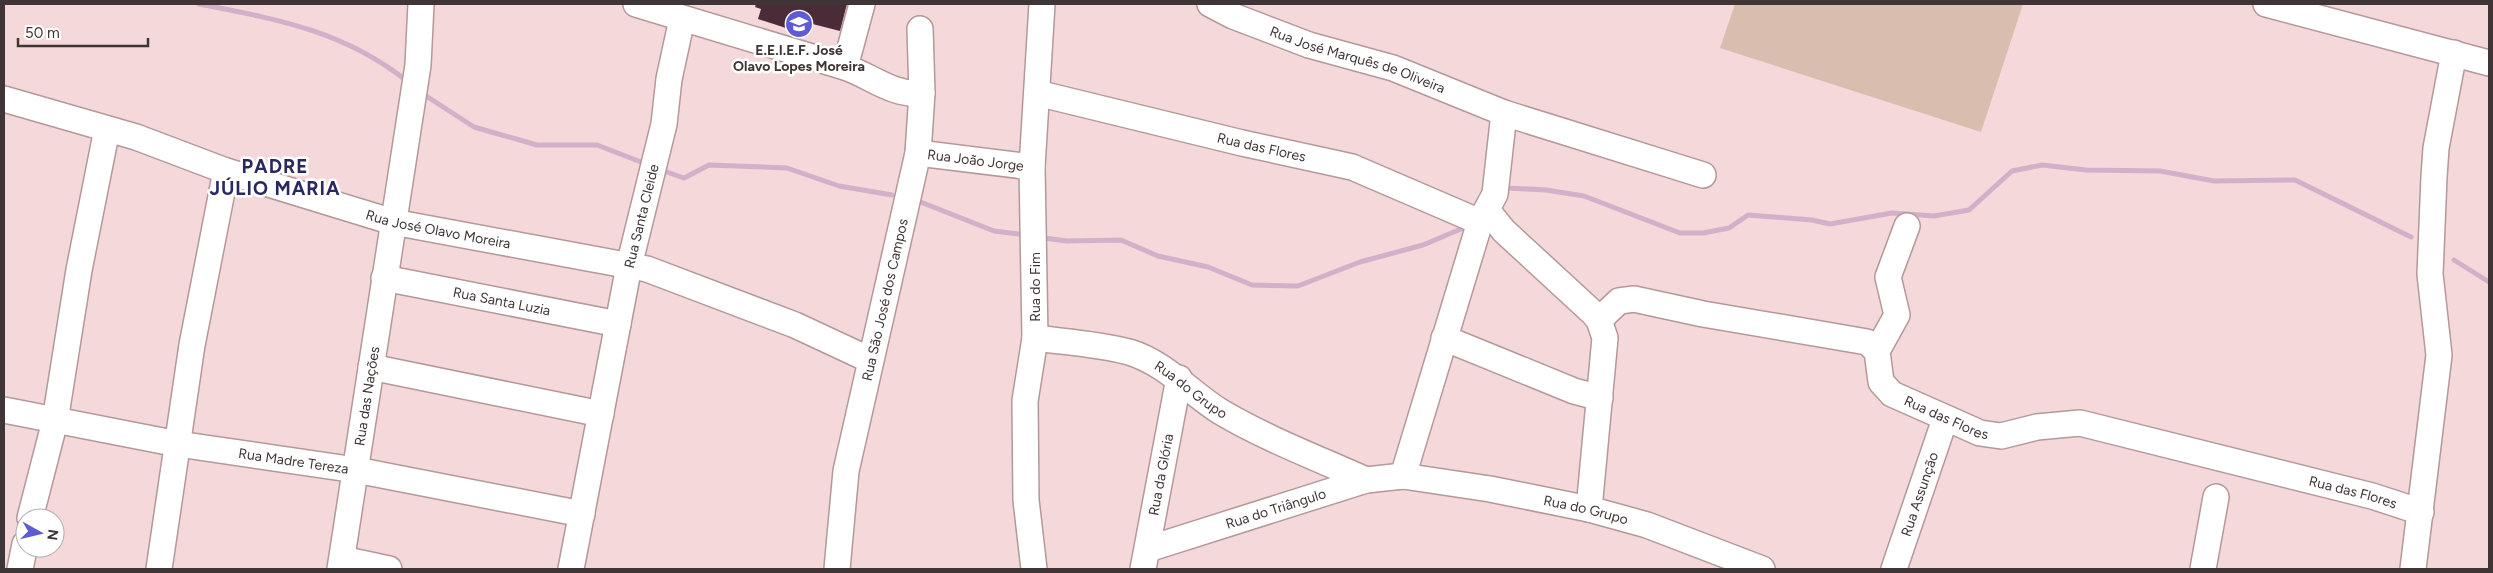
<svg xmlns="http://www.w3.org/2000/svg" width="2493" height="573" font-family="Figtree,sans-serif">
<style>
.green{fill:#d9bdae}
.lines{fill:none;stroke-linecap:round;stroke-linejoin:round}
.stream{stroke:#d2b0c9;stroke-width:5}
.building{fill:#4c2b39}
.minor-casing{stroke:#b4989a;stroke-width:28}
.minor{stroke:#fff;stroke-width:25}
.labels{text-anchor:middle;stroke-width:5;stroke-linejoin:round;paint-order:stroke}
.poi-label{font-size:14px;font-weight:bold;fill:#403536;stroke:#fff}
.street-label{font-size:14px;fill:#403536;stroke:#fff}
.district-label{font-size:19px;font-weight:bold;letter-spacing:1px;fill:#292862;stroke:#fff}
</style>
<rect width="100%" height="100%" fill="#f5d8da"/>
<path class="green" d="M1735 4H2023L1981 132 1720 48Z"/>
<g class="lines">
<path class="stream" d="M199 4C276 19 345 31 408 82
M420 92 474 127 537 145H597L641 162
M664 171 684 178 709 165 787 168 839 186 892 195
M1505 191 1507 188 1546 190 1584 196 1680 233H1703L1729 228 1748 215 1812 220 1830 224 1892 213 1934 216 1969 210 2012 171 2042 165 2086 170 2160 171 2214 181 2295 180 2411 237
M918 201 994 231 1026 235
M1044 238 1067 241 1121 240 1158 256 1208 267 1252 285 1298 286 1360 262 1423 245 1468 226
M2454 260 2489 282"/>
</g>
<path class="building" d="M756 4H847L840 31 789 18 786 28 758 19 761 9 755 7Z"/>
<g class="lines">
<g class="minor-casing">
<g id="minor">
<path d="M636 4 845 67 862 4"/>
<path id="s1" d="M1210 4 1233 16 1309 45 1393 68 1504 113 1495 194 1480 222 1403 476"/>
<path d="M2266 4 2489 63"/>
<path d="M845 67C871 76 893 96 922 93"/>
<path id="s2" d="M1037 93 1242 143 1352 167 1480 222"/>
<path id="s3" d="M4 99 136 137 226 171 393 222 647 269 795 325 870 360"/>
<path d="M1504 113 1703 175"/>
<path id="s4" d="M918 153 1032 167"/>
<path d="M1487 210 1504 231 1593 313 1599 320 1605 338 1589 509"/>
<path id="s5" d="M384 278 618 324"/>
<path id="s6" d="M1599 320 1619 301 1634 299 1703 314 1867 342 1877 351 1881 382 1892 394 1980 433 2001 436 2037 427 2080 423 2372 496 2421 512"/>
<path id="s7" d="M1035 338C1066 342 1099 344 1129 352 1166 363 1190 393 1221 412 1267 439 1317 458 1366 480"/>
<path d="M1444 338 1574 391 1600 398"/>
<path d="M1877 351 1897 315 1888 277 1907 226"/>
<path d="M371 367 601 414"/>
<path id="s8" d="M4 410 178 444 356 470 582 514"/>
<path d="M30 518 55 421 79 270 107 129"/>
<path id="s9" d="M1148 549 1366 480 1403 476 1490 489 1589 509 1647 525 1762 569"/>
<path d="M342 559 389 569"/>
<path d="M20 569 25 544"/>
<path d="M159 569 192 345 226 171"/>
<path id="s10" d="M340 569 418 65 421 4"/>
<path id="s11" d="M571 569 629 266 664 124 669 79 682 19"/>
<path id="s12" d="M837 569 846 471 918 153 922 93 920 29"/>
<path d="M1034 569 1026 500 1025 401 1035 338 1032 167 1042 4"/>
<path id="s13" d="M1143 569 1179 378"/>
<path id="s14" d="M1894 569 1945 419"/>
<path d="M2203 569 2216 497"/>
<path d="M2413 569 2439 355 2430 274 2434 177 2436 148 2454 53"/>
</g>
</g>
<use href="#minor" class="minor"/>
</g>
<defs>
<g id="school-disc" transform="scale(1.4375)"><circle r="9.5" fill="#5e5cd5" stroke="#fff"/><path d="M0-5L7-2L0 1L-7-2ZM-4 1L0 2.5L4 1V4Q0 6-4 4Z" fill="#fff"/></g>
</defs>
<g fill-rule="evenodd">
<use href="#school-disc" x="799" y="24"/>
</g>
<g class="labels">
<g class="poi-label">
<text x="799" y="55">E.E.I.E.F. José<tspan x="799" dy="16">Olavo Lopes Moreira</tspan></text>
</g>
<g class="street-label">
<text dy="5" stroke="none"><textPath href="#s1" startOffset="158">Rua José Marquês de Oliveira</textPath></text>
<text dy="5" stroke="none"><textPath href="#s2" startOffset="231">Rua das Flores</textPath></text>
<text dy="5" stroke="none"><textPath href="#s4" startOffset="58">Rua João Jorge</textPath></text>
<text dy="5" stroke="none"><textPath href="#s11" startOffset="360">Rua Santa Cleide</textPath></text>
<text dy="5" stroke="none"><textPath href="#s3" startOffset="454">Rua José Olavo Moreira</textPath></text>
<text transform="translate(1035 287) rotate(-90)" y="5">Rua do Fim</text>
<text dy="5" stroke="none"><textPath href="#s12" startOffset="274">Rua São José dos Campos</textPath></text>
<text dy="5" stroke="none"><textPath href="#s5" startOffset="120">Rua Santa Luzia</textPath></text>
<text dy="5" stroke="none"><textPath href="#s7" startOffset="168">Rua do Grupo</textPath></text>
<text dy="5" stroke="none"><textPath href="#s10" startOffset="175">Rua das Nações</textPath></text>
<text dy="5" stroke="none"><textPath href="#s6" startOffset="400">Rua das Flores</textPath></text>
<text dy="5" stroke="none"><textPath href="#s8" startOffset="294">Rua Madre Tereza</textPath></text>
<text dy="5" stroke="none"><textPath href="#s13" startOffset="96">Rua da Glória</textPath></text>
<text dy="5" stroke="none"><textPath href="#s6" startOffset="820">Rua das Flores</textPath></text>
<text dy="5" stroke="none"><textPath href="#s14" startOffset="79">Rua Assunção</textPath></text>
<text dy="5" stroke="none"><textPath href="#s9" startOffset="134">Rua do Triângulo</textPath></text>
<text dy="5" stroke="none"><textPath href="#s9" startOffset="452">Rua do Grupo</textPath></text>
</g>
<g class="district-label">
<text x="275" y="173">PADRE<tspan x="275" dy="22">JÚLIO MARIA</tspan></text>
</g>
</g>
<rect width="2493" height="573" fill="none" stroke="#403536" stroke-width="10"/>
<g transform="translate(40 533) rotate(98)"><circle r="24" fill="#ffffff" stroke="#b3aeaf"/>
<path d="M0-4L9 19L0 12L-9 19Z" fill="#5e5cd5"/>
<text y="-8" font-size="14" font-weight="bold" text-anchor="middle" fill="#403536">N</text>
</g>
<path d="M18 38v8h130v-8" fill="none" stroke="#403536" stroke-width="2.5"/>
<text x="25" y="38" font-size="15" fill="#403536" stroke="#ffffff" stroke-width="4" paint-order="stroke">50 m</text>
</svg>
